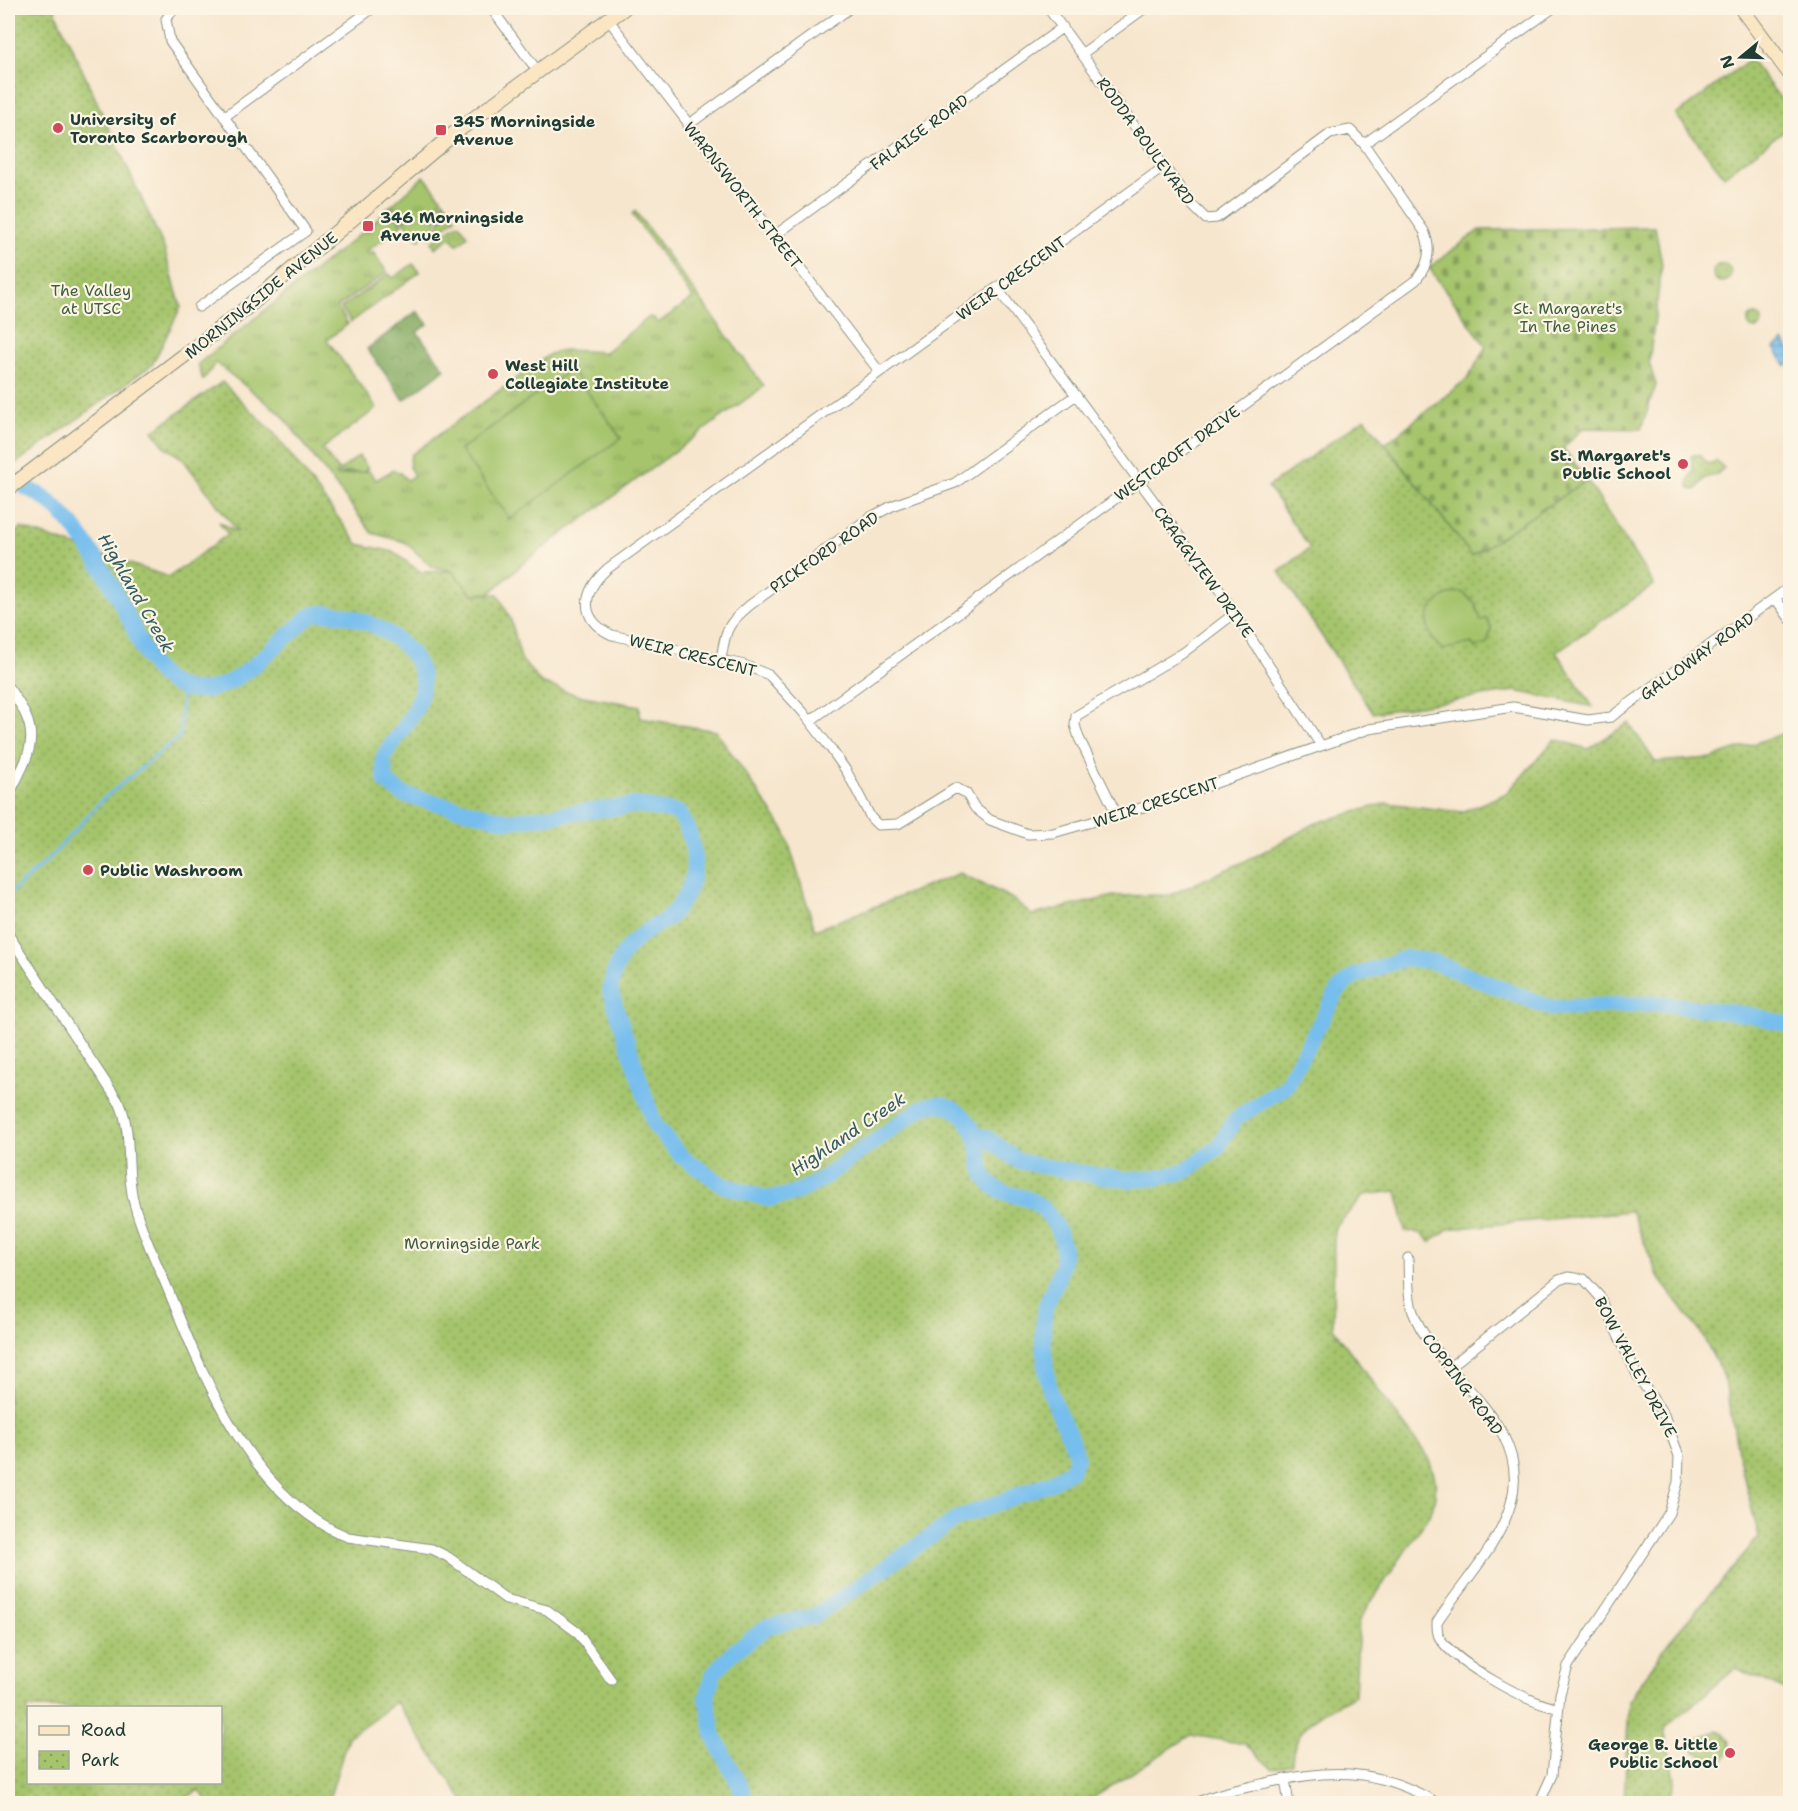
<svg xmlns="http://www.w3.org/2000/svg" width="1798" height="1811" font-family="'Shantell Sans',sans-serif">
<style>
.grass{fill:url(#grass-tufts);stroke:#628050;stroke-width:1.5}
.forest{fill:url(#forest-crowns);stroke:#52744a;stroke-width:1.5}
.cemetery{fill:url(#cemetery-stones);stroke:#628050;stroke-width:1.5}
.park{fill:url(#park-dots);stroke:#628050;stroke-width:1.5;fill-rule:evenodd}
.garden{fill:#a5c46c;stroke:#628050;stroke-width:1.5}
.water{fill:url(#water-rules);stroke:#4a7e91;stroke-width:1.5}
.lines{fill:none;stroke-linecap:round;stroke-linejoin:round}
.stream{stroke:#76beee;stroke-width:3}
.river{stroke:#76beee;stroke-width:16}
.minor-casing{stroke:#8b9281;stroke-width:11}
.secondary-casing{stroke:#8b9281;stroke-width:16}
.minor{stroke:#fff;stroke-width:9}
.secondary{stroke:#fbe6c4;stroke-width:14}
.poi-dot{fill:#d1495b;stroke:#fcf5e5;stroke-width:2}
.labels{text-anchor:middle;stroke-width:4.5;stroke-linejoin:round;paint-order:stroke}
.poi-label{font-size:16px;font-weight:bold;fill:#1f3d34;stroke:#fcf5e5;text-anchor:start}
.street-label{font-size:16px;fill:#1f3d34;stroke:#fcf5e5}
.park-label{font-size:16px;fill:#405f42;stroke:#fcf5e5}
.water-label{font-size:18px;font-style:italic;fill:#355d62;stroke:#fcf5e5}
</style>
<defs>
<pattern id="grass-tufts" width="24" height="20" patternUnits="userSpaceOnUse" patternTransform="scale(1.5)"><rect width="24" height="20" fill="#a5c46c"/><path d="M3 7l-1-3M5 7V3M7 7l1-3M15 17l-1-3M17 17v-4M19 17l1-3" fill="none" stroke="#86a05a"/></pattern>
<pattern id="forest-crowns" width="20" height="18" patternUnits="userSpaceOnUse" patternTransform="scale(1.5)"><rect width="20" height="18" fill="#84aa60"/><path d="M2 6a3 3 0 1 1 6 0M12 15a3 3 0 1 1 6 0" fill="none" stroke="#6b8c50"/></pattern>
<pattern id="cemetery-stones" width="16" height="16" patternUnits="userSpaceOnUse" patternTransform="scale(1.5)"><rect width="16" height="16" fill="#a5c46c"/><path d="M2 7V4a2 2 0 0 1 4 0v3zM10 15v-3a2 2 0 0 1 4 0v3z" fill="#86a05a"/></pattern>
<pattern id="park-dots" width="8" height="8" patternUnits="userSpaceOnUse" patternTransform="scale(1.5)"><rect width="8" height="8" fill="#a5c46c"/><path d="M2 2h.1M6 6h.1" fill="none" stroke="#86a05a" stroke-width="1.8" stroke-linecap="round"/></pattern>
<pattern id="water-rules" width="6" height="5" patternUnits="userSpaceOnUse" patternTransform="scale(1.5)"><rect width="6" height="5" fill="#76beee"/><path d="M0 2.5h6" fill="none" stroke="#609cc2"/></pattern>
</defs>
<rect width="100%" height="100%" fill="#fcf5e5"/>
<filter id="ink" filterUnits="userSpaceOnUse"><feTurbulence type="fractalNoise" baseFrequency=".0167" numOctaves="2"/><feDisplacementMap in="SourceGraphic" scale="12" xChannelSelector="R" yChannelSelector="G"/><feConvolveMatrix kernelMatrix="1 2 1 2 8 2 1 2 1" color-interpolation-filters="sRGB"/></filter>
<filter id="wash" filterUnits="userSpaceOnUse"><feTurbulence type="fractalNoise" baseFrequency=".008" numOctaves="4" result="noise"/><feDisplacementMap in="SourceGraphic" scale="24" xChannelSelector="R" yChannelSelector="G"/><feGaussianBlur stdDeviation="1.35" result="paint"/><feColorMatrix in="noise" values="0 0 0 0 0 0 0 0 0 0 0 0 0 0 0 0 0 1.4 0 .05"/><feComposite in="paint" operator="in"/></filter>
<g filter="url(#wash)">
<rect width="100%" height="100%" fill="#f7e6ce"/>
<path class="grass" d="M424 176 441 197 435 233 430 237 425 232 419 240 392 205Z
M443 200 456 218 439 231Z
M390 206 403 224 366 252 368 255 373 252 387 272 337 307 348 324 327 340 377 408 322 449 339 471 359 456 368 468 363 472 336 474 338 476 369 471 376 480 393 470 400 473 407 480 414 475 409 467 411 455 550 354 564 350 605 352 649 317 654 318 658 323 693 298 632 214 635 211 764 386 527 560 490 593 472 594 452 571 431 566 405 542 372 533 281 414 216 363 203 380 198 364 365 230 367 232 373 228 371 225Z
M459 223 468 236 457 245 451 237 435 248 432 242Z
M413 264 420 272 351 322 341 308 389 274 393 278Z"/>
<path class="forest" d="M417 311 428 324 417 332 445 369 404 400 367 349Z"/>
<path class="cemetery" d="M1655 227 1662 264 1649 362 1656 385 1641 429 1583 428 1563 448 1587 480 1472 556 1385 444 1469 377 1486 346 1429 268 1479 230Z"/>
<path class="park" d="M8 8H56L55 11 163 245 181 307 152 365 8 469Z
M1750 59 1790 111V126L1724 176 1676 115Z
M1713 273a9 9 0 1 1 18 0a9 9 0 1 1-18 0Z
M1748 322a7 7 0 1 1 14 0a7 7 0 1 1-14 0Z
M222 382 273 432 358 544 393 552 421 572 452 571 472 594H498L511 620 521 659 541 683 577 695 640 706V718L716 731 785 831 815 930 960 873 1011 898 1032 915 1114 896 1170 895 1252 858 1316 823 1387 803 1462 812 1507 793 1555 739 1588 749 1629 723 1655 762 1712 758 1790 731V1692L1736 1668 1664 1729 1675 1778 1669 1803H1624L1629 1701 1668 1643 1759 1537 1740 1462 1724 1377 1701 1333 1660 1280 1631 1211 1448 1229 1431 1242 1420 1233 1405 1231 1397 1191 1364 1195 1334 1229 1333 1328 1427 1456C1437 1477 1438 1490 1431 1513L1359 1620 1355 1695C1323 1713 1293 1723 1292 1764L1272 1769 1245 1744 1191 1735 1085 1803H465L396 1702 348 1737 328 1803H209L199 1790 177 1803H8V538L21 528 169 577 228 534 219 522 238 532 182 458 165 447 153 431ZM28 1708H220V1782H28Z
M1365 418 1472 556 1587 480 1654 585 1556 652 1593 707 1515 691 1373 713 1279 572 1310 548 1268 487Z
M1693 455H1700L1708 464 1716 461 1724 468 1717 474 1705 478 1696 490 1690 489 1688 483 1693 470 1691 457Z
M1717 1730 1725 1733 1731 1742C1729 1756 1725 1762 1711 1764L1702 1754 1695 1752 1693 1742Z"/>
<path class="garden" d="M571 369 621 438 510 519 460 450Z
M1462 592 1475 603 1481 621 1487 618 1491 630 1487 644 1475 648 1472 643 1442 650C1438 645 1433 640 1430 634 1420 612 1441 593 1462 592Z"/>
<path class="water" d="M1784 341 1790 351V363L1786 366 1774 348Z"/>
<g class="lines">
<path class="stream" d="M8 895 48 860 102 800 180 736 182 690"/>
<path class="river" d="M8 477C19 484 32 490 43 497 79 522 110 580 129 619 139 639 147 666 167 680 214 714 259 659 293 631 299 626 307 616 314 614 350 607 418 639 422 678 425 708 397 734 383 758L386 782 404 795 509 821 637 805 679 813C700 848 701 883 671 915 667 920 658 924 652 927 627 944 615 959 610 990L655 1126 681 1156 723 1185 768 1199 793 1194 816 1183 921 1108C945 1097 965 1112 975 1134 982 1149 977 1169 989 1182 1002 1197 1019 1193 1034 1202 1048 1210 1058 1227 1062 1242 1069 1269 1047 1291 1044 1316 1041 1336 1046 1383 1054 1402 1061 1420 1071 1437 1077 1456L1071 1470 1050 1483 958 1518 814 1616 768 1626 732 1653 713 1674 707 1698 713 1734 749 1804
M975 1135 986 1137 1018 1161 1068 1171 1129 1180 1157 1178 1186 1171 1217 1148 1236 1118 1285 1087 1338 990 1354 976 1406 958 1434 962 1551 1008 1659 1003 1751 1015 1790 1025"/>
</g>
</g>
<g filter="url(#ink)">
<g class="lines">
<g class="minor-casing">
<path id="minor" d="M175 8 166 19 170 41 306 231 199 307
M491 8 539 73
M608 19 879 371
M1083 53 1145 8
M224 117 373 8
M688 125 850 8
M1364 144 1553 8
M1164 167 607 569C582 592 578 619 612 635L744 665 769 675 803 712 831 749 847 772 871 818 878 825 898 824 956 788 966 793 975 808 990 820 1028 834 1053 833 1165 801 1369 729 1513 707 1588 720 1611 717 1790 587
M774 236 1063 27
M997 288 1220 591 1320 744
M1775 598 1790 619
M721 659C726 629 726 625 750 605L869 518 894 505 955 483 1076 395
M8 687C44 734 32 749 8 797
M810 721 1416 280C1429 265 1432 250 1424 231L1364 144 1350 130 1330 134 1217 218 1206 219 1193 206 1048 8
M1117 815 1079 738 1075 725 1076 716 1183 653 1235 613
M8 934 120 1104C133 1134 125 1171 134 1203 142 1234 157 1263 169 1292 205 1381 252 1498 348 1537L432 1549 448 1557 506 1599 547 1610 577 1632 611 1680
M1408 1258C1409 1274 1407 1296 1413 1312 1437 1377 1534 1421 1511 1503 1498 1548 1461 1584 1437 1622 1437 1629 1437 1635 1441 1640 1457 1663 1530 1705 1558 1708
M1451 1366 1559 1280 1568 1277 1584 1279 1600 1297 1637 1375 1664 1415 1679 1456 1678 1482 1669 1513 1568 1666 1560 1694 1552 1775 1539 1804
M1285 1779 1289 1804
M1195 1804C1214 1794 1235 1790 1257 1785 1328 1769 1373 1765 1439 1804"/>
</g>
<g class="secondary-casing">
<path id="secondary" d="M1741 8 1790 74
M8 489 239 314 457 131 624 8"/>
</g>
<use href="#minor" class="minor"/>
<use href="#secondary" class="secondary"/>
</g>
</g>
<g class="poi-dot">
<circle cx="58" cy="128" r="6"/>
<rect x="435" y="124" width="12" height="12" rx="3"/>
<rect x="362" y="220" width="12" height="12" rx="3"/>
<circle cx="493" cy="374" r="6"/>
<circle cx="1683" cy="464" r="6"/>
<circle cx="88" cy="870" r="6"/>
<circle cx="1730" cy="1753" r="6"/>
</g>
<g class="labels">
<g class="poi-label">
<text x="70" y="125">University of<tspan x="70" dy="18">Toronto Scarborough</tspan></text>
<text x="453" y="127">345 Morningside<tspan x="453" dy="18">Avenue</tspan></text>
<text x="380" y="223">346 Morningside<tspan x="380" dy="18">Avenue</tspan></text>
<text x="505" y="371">West Hill<tspan x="505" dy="18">Collegiate Institute</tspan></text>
<text x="1671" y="461" text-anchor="end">St. Margaret's<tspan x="1671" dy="18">Public School</tspan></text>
<text x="100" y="876">Public Washroom</text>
<text x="1718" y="1750" text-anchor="end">George B. Little<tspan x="1718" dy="18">Public School</tspan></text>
</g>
<g class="street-label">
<text transform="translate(919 132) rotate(-36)" y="6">FALAISE ROAD</text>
<text transform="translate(1146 141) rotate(54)" y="6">RODDA BOULEVARD</text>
<text transform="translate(743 195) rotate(52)" y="6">WARNSWORTH STREET</text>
<text transform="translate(1011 278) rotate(-36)" y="6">WEIR CRESCENT</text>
<text transform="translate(261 295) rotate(-39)" y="6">MORNINGSIDE AVENUE</text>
<text transform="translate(1177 453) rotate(-36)" y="6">WESTCROFT DRIVE</text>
<text transform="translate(824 552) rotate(-35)" y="6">PICKFORD ROAD</text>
<text transform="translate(1204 572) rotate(54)" y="6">CRAGGVIEW DRIVE</text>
<text transform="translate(693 655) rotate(14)" y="6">WEIR CRESCENT</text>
<text transform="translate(1697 656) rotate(-36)" y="6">GALLOWAY ROAD</text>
<text transform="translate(1156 802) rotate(-18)" y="6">WEIR CRESCENT</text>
<text transform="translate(1636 1367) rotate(62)" y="6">BOW VALLEY DRIVE</text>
<text transform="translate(1463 1384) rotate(53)" y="6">COPPING ROAD</text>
</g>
<g class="park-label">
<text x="91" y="296">The Valley<tspan x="91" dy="18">at UTSC</tspan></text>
<text x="1568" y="314">St. Margaret's<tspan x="1568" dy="18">In The Pines</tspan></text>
<text x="472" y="1249">Morningside Park</text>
</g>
<g class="water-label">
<text transform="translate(136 593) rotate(60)" y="6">Highland Creek</text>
<text transform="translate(848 1134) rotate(-34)" y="6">Highland Creek</text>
</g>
</g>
<rect width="1798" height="1811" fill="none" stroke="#fcf5e5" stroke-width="30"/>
<rect x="27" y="1706" width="195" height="78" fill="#fcf5e5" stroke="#a4ab9e" stroke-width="1.5"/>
<rect x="39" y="1726" width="30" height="9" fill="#fbe6c4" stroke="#a4ab9e" stroke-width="1.5"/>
<text x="81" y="1736" font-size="18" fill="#1f3d34">Road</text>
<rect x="39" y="1751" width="30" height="18" fill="url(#park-dots)" stroke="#a4ab9e" stroke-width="1.5"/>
<text x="81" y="1766" font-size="18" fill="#1f3d34">Park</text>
<g transform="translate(1741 57) rotate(251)" stroke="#fcf5e5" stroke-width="4.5" paint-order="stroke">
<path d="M0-4.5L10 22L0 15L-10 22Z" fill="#1f3d34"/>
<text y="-9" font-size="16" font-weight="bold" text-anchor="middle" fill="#1f3d34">N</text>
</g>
</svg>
